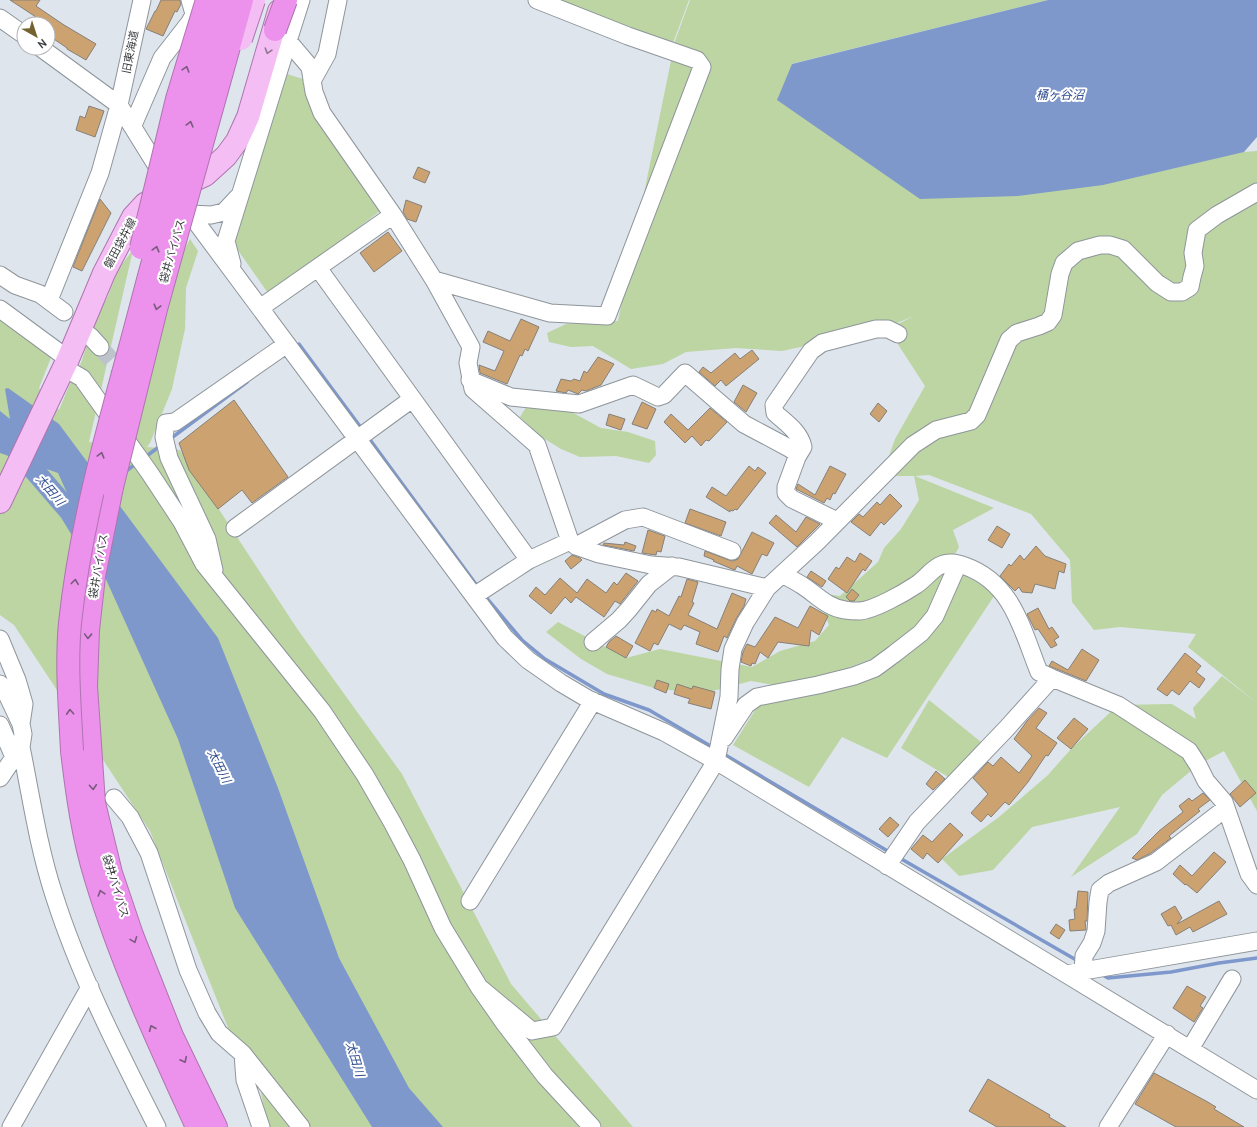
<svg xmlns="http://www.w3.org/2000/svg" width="1257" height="1127" font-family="Cabin,'Noto Sans JP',sans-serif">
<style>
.green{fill:#bcd5a3}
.water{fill:#7f98cc}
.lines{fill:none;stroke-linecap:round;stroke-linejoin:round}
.stream{stroke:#7f98cc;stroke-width:3.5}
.river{stroke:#7f98cc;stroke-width:21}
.building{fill:#cca370;stroke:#868079}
.minor-tunnel{stroke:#bdc3ca;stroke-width:17;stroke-dasharray:17 8;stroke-linecap:butt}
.minor-casing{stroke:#8e959b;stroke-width:19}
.major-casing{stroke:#ae74b0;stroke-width:24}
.highway-casing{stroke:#ae74b0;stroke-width:24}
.minor{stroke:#fff;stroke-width:17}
.major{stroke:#f4bef4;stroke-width:22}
.highway{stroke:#ec92ec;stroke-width:22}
.major-bridge-casing{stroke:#ae74b0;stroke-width:24;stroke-linecap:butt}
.highway-bridge-casing{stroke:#ae74b0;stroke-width:24;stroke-linecap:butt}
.major-bridge{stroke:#f4bef4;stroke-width:22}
.highway-bridge{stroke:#ec92ec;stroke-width:22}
.oneway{stroke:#8e7791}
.oneway2{stroke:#785b7c}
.labels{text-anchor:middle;stroke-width:4;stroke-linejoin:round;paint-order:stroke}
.street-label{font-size:11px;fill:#3a3d40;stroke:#fff}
.water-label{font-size:12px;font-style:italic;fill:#334f91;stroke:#fff}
</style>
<rect width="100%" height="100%" fill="#dee5ec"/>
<path class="green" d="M539 0H689L670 51Z
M690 0H1048L791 64 1244 152 1257 151V703L1188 647 1196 634 1120 627 1094 630 1072 602 1070 560 1031 514 929 475 915 476 994 508 953 530 959 547 954 556 935 605 911 633 887 653 827 676 780 686 751 681 701 694 654 688 607 674 581 659 546 632 558 622 626 658 660 649 752 667 780 651 815 641 829 625 818 597 826 594 840 596 878 562 884 548 901 529 919 500 914 476H882L895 439 925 386 888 329 914 316 882 329 782 351 736 348 686 352 663 364 631 369 593 346 571 347 549 342 547 333 566 324 618 321 675 41Z
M287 74 303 79 315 118 380 211 270 296 233 243Z
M190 239 198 251 186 288 185 329 172 389 150 443 147 447 180 450 298 630 402 774 511 984 633 1127H267L258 1074 236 1048 150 831 14 625 0 615V310L52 355 39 388 59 410 71 381 81 363 95 319 108 296 118 269 133 250 89 442 136 446 135 434 169 278Z
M551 401 601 428 628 432 655 441 656 455 649 463 616 456 580 457 561 449 540 436 520 417 528 404Z
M962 574 996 593 887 758 842 737 809 787 733 745 761 701 918 644 935 630 943 618Z
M1222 676 1257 703V811L1224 751 1198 765 1162 795 1137 834 1071 877 1120 807 1032 827 993 870 959 876 942 859 999 817 1048 775 1071 749 1118 705 1172 704 1196 719 1193 708Z
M929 700 981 742 950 778 901 748Z"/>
<path class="water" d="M1048 0H1257V137L1244 152 1103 185 1018 196 920 199 777 100 792 64Z
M8 388 59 424 218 638 278 788 339 958 409 1088 443 1127H372L235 908 178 739 58 473 0 453V411L10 419 5 389Z"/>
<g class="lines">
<path class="stream" d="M294 347 299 344 362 429
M368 437 478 587
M170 439 247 382
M144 458 160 446
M125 472 138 462
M70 512 76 507
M484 595 522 640 545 659 604 694 649 710 714 748
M722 753 891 853
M898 857 1078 961
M1101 974 1108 978 1171 972 1219 963 1257 958"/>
<path class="river" d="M0 432 14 447 70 512 90 545"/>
</g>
<path class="building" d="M10 0H40L36 6 64 25 96 44 86 60 67 49V48L48 35V24H31L36 17Z
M161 0H180L181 4 177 12 175 11 163 36 146 29 155 11H156Z
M89 106 104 111 95 137 76 130 80 116 85 118Z
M418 167 430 172 425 183 413 178Z
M100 199 111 213 82 271 73 267Z
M406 200 422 206 416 222 407 219 403 212Z
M388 232 402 251 374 272 360 253Z
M521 319 539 327 528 351 525 349 522 356 520 355 507 384 480 373 479 365 495 371 504 351 483 342 488 331 510 341Z
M752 350 759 359 726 386 721 380 715 386 699 372 703 367 711 373 735 353 740 359Z
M598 357 614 364 601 385 586 391 582 390 578 394 568 390 566 393 556 391 561 379 571 381 574 379 580 381 584 371 587 373Z
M743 385 757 393 746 412 734 402Z
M234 400 288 477 252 503 242 490 218 509 189 470 179 443Z
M642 402 656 409 647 429 632 424Z
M878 403 887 411 879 422 870 414Z
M710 408 727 422 709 441 706 440 701 446 692 436 685 443 664 422 671 414 688 430Z
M609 414 625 419 621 430 606 425Z
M749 466 755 471 758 467 766 473 737 510 735 509 733 511 730 510V512L706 497 712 487 726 496Z
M830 466 846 474 835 494 833 493 830 500 827 498 824 503 796 489 798 484 815 495Z
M890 494 902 506 884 525 881 522 870 536 851 522 859 514 863 517 877 502 880 505Z
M690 509 726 522 721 536 685 523Z
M776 515 796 532 806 517 820 524 797 547 769 523Z
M997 526 1010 534 1002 548 988 540Z
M648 530 665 536 661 552 657 551 656 555 642 553Z
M752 532 774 543 767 556 762 554 752 574 737 566 735 570 732 569 713 561 714 560 704 556 705 551 729 560 733 561 738 559Z
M625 542 636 546 634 551 603 545 604 543 624 545Z
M1036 546 1045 556 1066 564 1064 573 1059 571 1055 589 1035 584 1032 593 1022 592 1019 587 1015 591 1000 576 1009 564 1011 566 1020 555 1024 560Z
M860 553 872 561 865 571 863 569 847 593 828 579 836 567 839 569 847 557 855 562Z
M572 555 580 558 582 560 571 569 565 561Z
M811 571 826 581 822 587 807 577Z
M626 573 638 581 620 604 615 601 604 617 576 597 571 603 565 597 551 614 529 596 536 587 545 595 560 578 577 593 587 579 606 593 614 582 617 585Z
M687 579 698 582 692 602 694 603 688 615 717 629 732 593 746 599 744 606 736 619 727 638 724 636 718 652 696 644 700 632 684 625 681 630 669 624 658 645 654 643 650 651 635 643 652 610 656 612 657 609 669 616 679 596 681 597Z
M852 589 859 595 854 601H850L846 597Z
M810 606 828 616 819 635 811 630 809 646 778 642 768 658 760 652 755 664 752 663 751 666 741 662 743 652 747 644 755 647 775 617 798 628Z
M1038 608 1049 629 1052 627 1059 637 1054 640 1057 645 1051 648 1038 629 1035 630 1027 614Z
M616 636 633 646 626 658 606 647 609 642Z
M1082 649 1099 660 1086 681 1049 666 1052 661 1068 670Z
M1185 653 1201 666 1196 672 1205 679 1199 688 1190 681 1179 695 1172 690 1167 696 1157 689Z
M657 680 669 684 666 693 654 688Z
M677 684 692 689 693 686 715 692 711 709 688 703 690 699 674 694Z
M1039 708 1047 713 1036 728 1057 743 1048 756 1046 755 1028 782 1009 805 1005 802 991 817 988 814 981 822 971 813 988 794 973 778 988 762 993 766 1001 757 1019 773 1032 756 1014 739 1027 721Z
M1074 718 1088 729 1071 749 1057 738Z
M936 771 945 779 933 790 926 784Z
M1245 780 1256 793 1240 807 1230 794Z
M1203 793 1210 800 1198 809 1200 811 1169 836 1171 838 1151 853 1137 860 1132 858 1159 831 1183 812 1179 806 1189 798 1192 801Z
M890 817 899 825 888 837 879 829Z
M950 823 963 835 938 863 927 853 923 859 911 849 923 835 932 842Z
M1214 852 1226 862 1197 893 1186 884 1185 885 1173 874 1180 865 1192 876Z
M1078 891 1088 892 1087 921H1085L1086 930 1070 931 1069 920 1075 919 1074 909H1076Z
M1219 901 1227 914 1193 932 1190 927 1176 935 1171 925 1168 926 1161 914 1175 906 1182 918 1177 924Z
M1056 924 1065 930 1059 939 1050 933Z
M1187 986 1206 997 1200 1006 1203 1008 1194 1022 1173 1008Z
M1154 1073 1206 1101 1216 1107 1214 1109 1244 1127H1176L1135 1104Z
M988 1079 1050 1115 1049 1117 1066 1127H997L969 1111Z"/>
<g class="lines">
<path class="minor-tunnel" d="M100 347 129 380"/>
<g class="minor-casing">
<path id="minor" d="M301 0 288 41 310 67 314 92 322 113 393 215 434 280 471 347 468 363 473 389 537 445 570 541 576 546 599 554 651 565 679 567 767 588
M0 18 24 35
M41 48 119 105 163 176
M312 81 327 54 338 0
M133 125 162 58 190 22 194 14 190 0
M179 199 505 638 528 660 561 683 588 699 664 732 716 761 1066 974 1257 941
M190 214 211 215 224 212 238 197
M232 264 226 241 288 41
M318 268 529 560
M0 275 15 285 40 294 64 312
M434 280 550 313 607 316 702 67 697 60 628 36 537 0
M49 300 100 173 119 105 142 0
M260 308 393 215
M0 309 68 359
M90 336 100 347
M63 367 82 378 149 472 182 522 204 564 322 711 365 775 392 822 412 860 443 928 479 987 505 1024 545 1076 592 1127
M470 380 511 397 579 404 633 385 658 397 664 395 685 373 744 424 789 448 795 452 797 457 786 487V493L792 499 837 521
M797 457 803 447C800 432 786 423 775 413L774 405 811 351 822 343 876 329H888L898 334
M235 528 412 399
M576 546 625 520 643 517 732 551
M214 570 207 539 169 458 164 437 166 423 175 422 287 344
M782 574C789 578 797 582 803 586 817 595 828 608 845 610 850 611 856 611 860 611 874 610 904 593 916 585 924 580 930 571 939 566 948 561 956 563 965 566 1013 583 1022 630 1039 672L1052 678 1118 705 1189 751 1198 765 1206 781 1224 802 1249 874 1257 885
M474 596 529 560 570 541
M0 639 17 680 24 704 21 724 23 734 21 747C31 796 38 846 54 895 79 974 119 1052 157 1127
M593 642 619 620 629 609 649 584 672 566
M0 684 4 688 21 724
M0 725 14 757
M724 738 746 705 757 697 818 685 854 676 875 668 894 654 921 633 935 616 958 564
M0 778 21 747
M114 798 130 817 149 853 188 970 207 1013 219 1033 243 1054 301 1127
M887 866 917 822 1006 729 1052 678
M470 901 593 701
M1083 971 1084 956 1092 943 1096 931 1098 902 1100 890 1109 883 1156 862 1226 808
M1066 974 1257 1090
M479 987 532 1031 553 1027 716 761 729 697 730 669 733 649 745 623 767 588 817 542 913 445 936 430 971 421 977 415 1009 340 1017 333 1039 326 1048 322 1053 315 1060 274 1064 263 1078 251 1100 245H1110L1123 249 1157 283 1171 292H1182L1190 287 1192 277 1195 266 1193 253 1197 230 1217 215 1257 192
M1190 1049 1232 979
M243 1054 245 1080 261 1127
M11 1127 90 987
M1108 1127 1167 1034"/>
</g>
<g class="major-casing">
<path id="major" d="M0 502 68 359 104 273 133 217 145 204 171 189 179 187 205 175 226 156 237 141 248 117 279 11"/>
</g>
<g class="highway-casing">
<path id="highway" d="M112 487 94 576 88 630 86 686 94 803 111 873 132 935 172 1036 216 1127
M72 751C77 794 83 837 96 879 122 965 160 1046 197 1127"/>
</g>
<use href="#minor" class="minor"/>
<use href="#major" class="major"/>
<use href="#highway" class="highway"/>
<g class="major-bridge-casing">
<path id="major-bridge" d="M241 39 254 0"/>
</g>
<g class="highway-bridge-casing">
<path id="highway-bridge" d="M275 30 286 0
M141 248 177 99 207 0
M112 487 156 309 242 0
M72 751C70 709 66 665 70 623 80 528 106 436 131 344 161 229 193 114 224 0"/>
</g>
<use href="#major-bridge" class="major-bridge"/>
<use href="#highway-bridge" class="highway-bridge"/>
</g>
<defs><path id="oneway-chevron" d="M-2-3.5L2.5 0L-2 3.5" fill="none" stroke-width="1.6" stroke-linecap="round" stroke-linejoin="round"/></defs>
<use class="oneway" href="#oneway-chevron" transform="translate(268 51) rotate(107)"/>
<g class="oneway2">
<use href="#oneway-chevron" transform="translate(186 69) rotate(-73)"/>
<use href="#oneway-chevron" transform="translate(190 124) rotate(-75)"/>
<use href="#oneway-chevron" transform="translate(156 249) rotate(-75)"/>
<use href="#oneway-chevron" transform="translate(157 307) rotate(105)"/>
<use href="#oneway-chevron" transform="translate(101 455) rotate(-75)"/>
<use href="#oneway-chevron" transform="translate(75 582) rotate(-83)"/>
<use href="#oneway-chevron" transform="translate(88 636) rotate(92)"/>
<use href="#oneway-chevron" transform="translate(70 712) rotate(-93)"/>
<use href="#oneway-chevron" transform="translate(93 787) rotate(86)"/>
<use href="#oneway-chevron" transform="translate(101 893) rotate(-108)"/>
<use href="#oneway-chevron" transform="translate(134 940) rotate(69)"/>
<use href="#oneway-chevron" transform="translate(152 1028) rotate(-113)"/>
<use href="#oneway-chevron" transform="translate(184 1060) rotate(64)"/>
</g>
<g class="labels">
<g class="street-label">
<text transform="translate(130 52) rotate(-79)" y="4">旧東海道</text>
<text transform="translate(120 243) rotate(-62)" y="4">磐田袋井線</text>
<text transform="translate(172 251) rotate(-74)" y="4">袋井バイパス</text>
<text transform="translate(98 566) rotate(-80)" y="4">袋井バイパス</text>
<text transform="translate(116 886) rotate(73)" y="4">袋井バイパス</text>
</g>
<g class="water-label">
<text x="1060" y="99">桶ヶ谷沼</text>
<text transform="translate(50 490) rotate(49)" y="4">太田川</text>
<text transform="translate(219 766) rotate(63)" y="4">太田川</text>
<text transform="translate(355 1059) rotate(73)" y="4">太田川</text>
</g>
</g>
<g transform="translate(36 36) rotate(141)"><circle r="19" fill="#ffffff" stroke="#b0b1b3"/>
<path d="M0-3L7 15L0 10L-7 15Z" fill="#746331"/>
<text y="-6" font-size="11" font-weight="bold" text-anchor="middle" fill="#3a3d40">N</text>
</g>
</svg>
